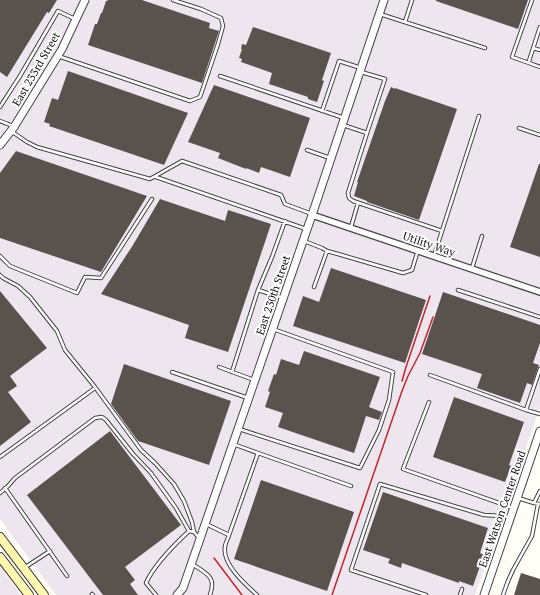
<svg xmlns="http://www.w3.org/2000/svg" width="540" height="595" font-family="'PT Serif',serif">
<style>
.industrial{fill:#eee6ef}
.building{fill:#5a524d}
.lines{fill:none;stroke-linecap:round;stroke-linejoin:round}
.service-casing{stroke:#444;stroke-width:4.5}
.minor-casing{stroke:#444;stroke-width:8}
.tertiary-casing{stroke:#444;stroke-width:9}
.secondary-casing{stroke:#333;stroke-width:10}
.service{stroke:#fff;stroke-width:2.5}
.minor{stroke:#fff;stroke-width:5.5}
.tertiary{stroke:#fff;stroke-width:7}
.secondary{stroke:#fff6b0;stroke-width:8}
.rail{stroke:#c4262e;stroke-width:1.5}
.labels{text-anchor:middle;stroke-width:4;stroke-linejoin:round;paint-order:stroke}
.street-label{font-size:11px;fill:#111;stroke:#fff}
</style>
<rect width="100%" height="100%" fill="#fffdf5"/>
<path class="industrial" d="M0 0H540V407L475 595H56L0 519Z
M0 567 21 595H0Z"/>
<path class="building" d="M0 0H57L49 13 47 12 7 77 0 72Z
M108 0H142L210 23 209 28 219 31 202 83 88 45 95 24H97L101 13H102L106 1H107Z
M436 0H528L518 29 436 1Z
M253 27 331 53 322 80 324 81 317 102 308 99V97L269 84 272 73 241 62 242 59 239 58 242 49H241L242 44 246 45Z
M68 71 188 113 164 165 49 126 50 124 44 122 52 98 58 100Z
M214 85 310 118 290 177 261 167 259 173 246 168V169L218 158 220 153 188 142Z
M391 87 395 89V88L457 109 419 220 367 202V201L354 196 358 182H357L385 101Z
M16 151 147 196 101 272 0 238V173Z
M539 164H540V257L510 247Z
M160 199 225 221 228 210 271 224 228 352 185 338 189 325 101 294 133 245Z
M331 268 426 300 405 363 293 326 303 296 319 302Z
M0 291 47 348 10 376 17 386 8 392 31 422 0 446Z
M443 292 540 325V343L533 363 539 365 532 385 527 383 520 403 477 388 482 374 422 354Z
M304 351 380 377 369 407 382 412 379 420 366 416 354 453 278 427 283 413 265 407 270 392 268 391 274 374 276 375 281 359 299 365Z
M124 364 231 401 209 465 138 441 111 404Z
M454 397 524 422 509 465 511 466 505 482 433 457Z
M110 431 181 525 125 567 135 580 130 584 138 595H103L27 495Z
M261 480 354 512 327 591 234 559Z
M383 492 488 528 480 553 484 555 473 586 459 581V583L402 563 401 568 388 563 390 559 363 550Z
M521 573 540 579V595H514Z"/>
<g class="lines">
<g class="service-casing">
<path id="service" d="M380 14 485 48
M405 22 412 0
M540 27 529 61V63L540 67
M533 48 540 50
M58 56 190 101 200 97 218 44 223 26 221 18 201 9 173 0
M529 63 512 57 532 0
M361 72 385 79 367 133
M220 76 344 118
M0 107 20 76 58 11 75 19
M322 111 339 61 361 68
M0 121 13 126
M343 125 367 133 348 193 349 198 353 201 442 231 479 116
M519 128 540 135
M11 131 27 142 37 147 150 179 182 161 281 195 285 204 312 214
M307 150 330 158
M156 177 306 229
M351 227 358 203
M304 241 322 248 327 251 338 254 403 273 412 270 418 250
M0 256 10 266 77 293 85 277 101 278 152 199
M434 256 442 231
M472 268 482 236
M0 275 3 278 18 286 30 297 57 331 65 350 95 387 141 450 155 463 174 484 184 501 192 522 194 532
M314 287 327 251
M458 290 540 317
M283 298 258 290 272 257 285 221
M219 367 254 380
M172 372 248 398
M232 372 258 290
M430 375 526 410 540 414
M429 402 403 469 513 508
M526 410 540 369
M239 429 360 468 379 430 389 400 393 372 273 329
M258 453 351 486
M0 457 95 388
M5 488 67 576
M0 493 8 486 15 478 95 418 102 417 106 420 133 454 151 473 176 508 189 531C174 545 154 565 146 583L156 595
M518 498 534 503 540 504
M534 503 540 491
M206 524 229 535C228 539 225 543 225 547 222 564 245 584 257 595
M189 531 194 532 199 538
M229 535 258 453 233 444
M192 564C199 569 213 575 212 585 212 588 211 592 210 595
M24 568 50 551
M92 594 93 595
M426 595 351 570 380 484 484 515 503 516 509 517
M460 595 462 589
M503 595 508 581 513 570 532 536 538 504"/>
</g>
<g class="minor-casing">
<path id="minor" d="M312 215 540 292"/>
</g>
<g class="tertiary-casing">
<path id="tertiary" d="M0 145 14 127 62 49 85 0
M177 595 183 588 312 215 384 0
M484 595 540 431"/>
</g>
<g class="secondary-casing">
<path id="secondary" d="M0 537 44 595
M0 557 29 595"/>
</g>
<use href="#service" class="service"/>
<use href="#minor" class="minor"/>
<use href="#tertiary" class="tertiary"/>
<use href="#secondary" class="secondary"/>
<path class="rail" d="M402 381 406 367 430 296
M214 558 242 595
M332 595 402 391 408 376 420 353 433 317"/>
</g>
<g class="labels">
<g class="street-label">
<text transform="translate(36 69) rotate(-60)" y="4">East 233rd Street</text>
<text transform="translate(429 244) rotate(19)" y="4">Utility Way</text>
<text transform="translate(273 295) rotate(-71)" y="4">East 230th Street</text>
<text transform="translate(502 509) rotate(-71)" y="4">East Watson Center Road</text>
</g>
</g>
</svg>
